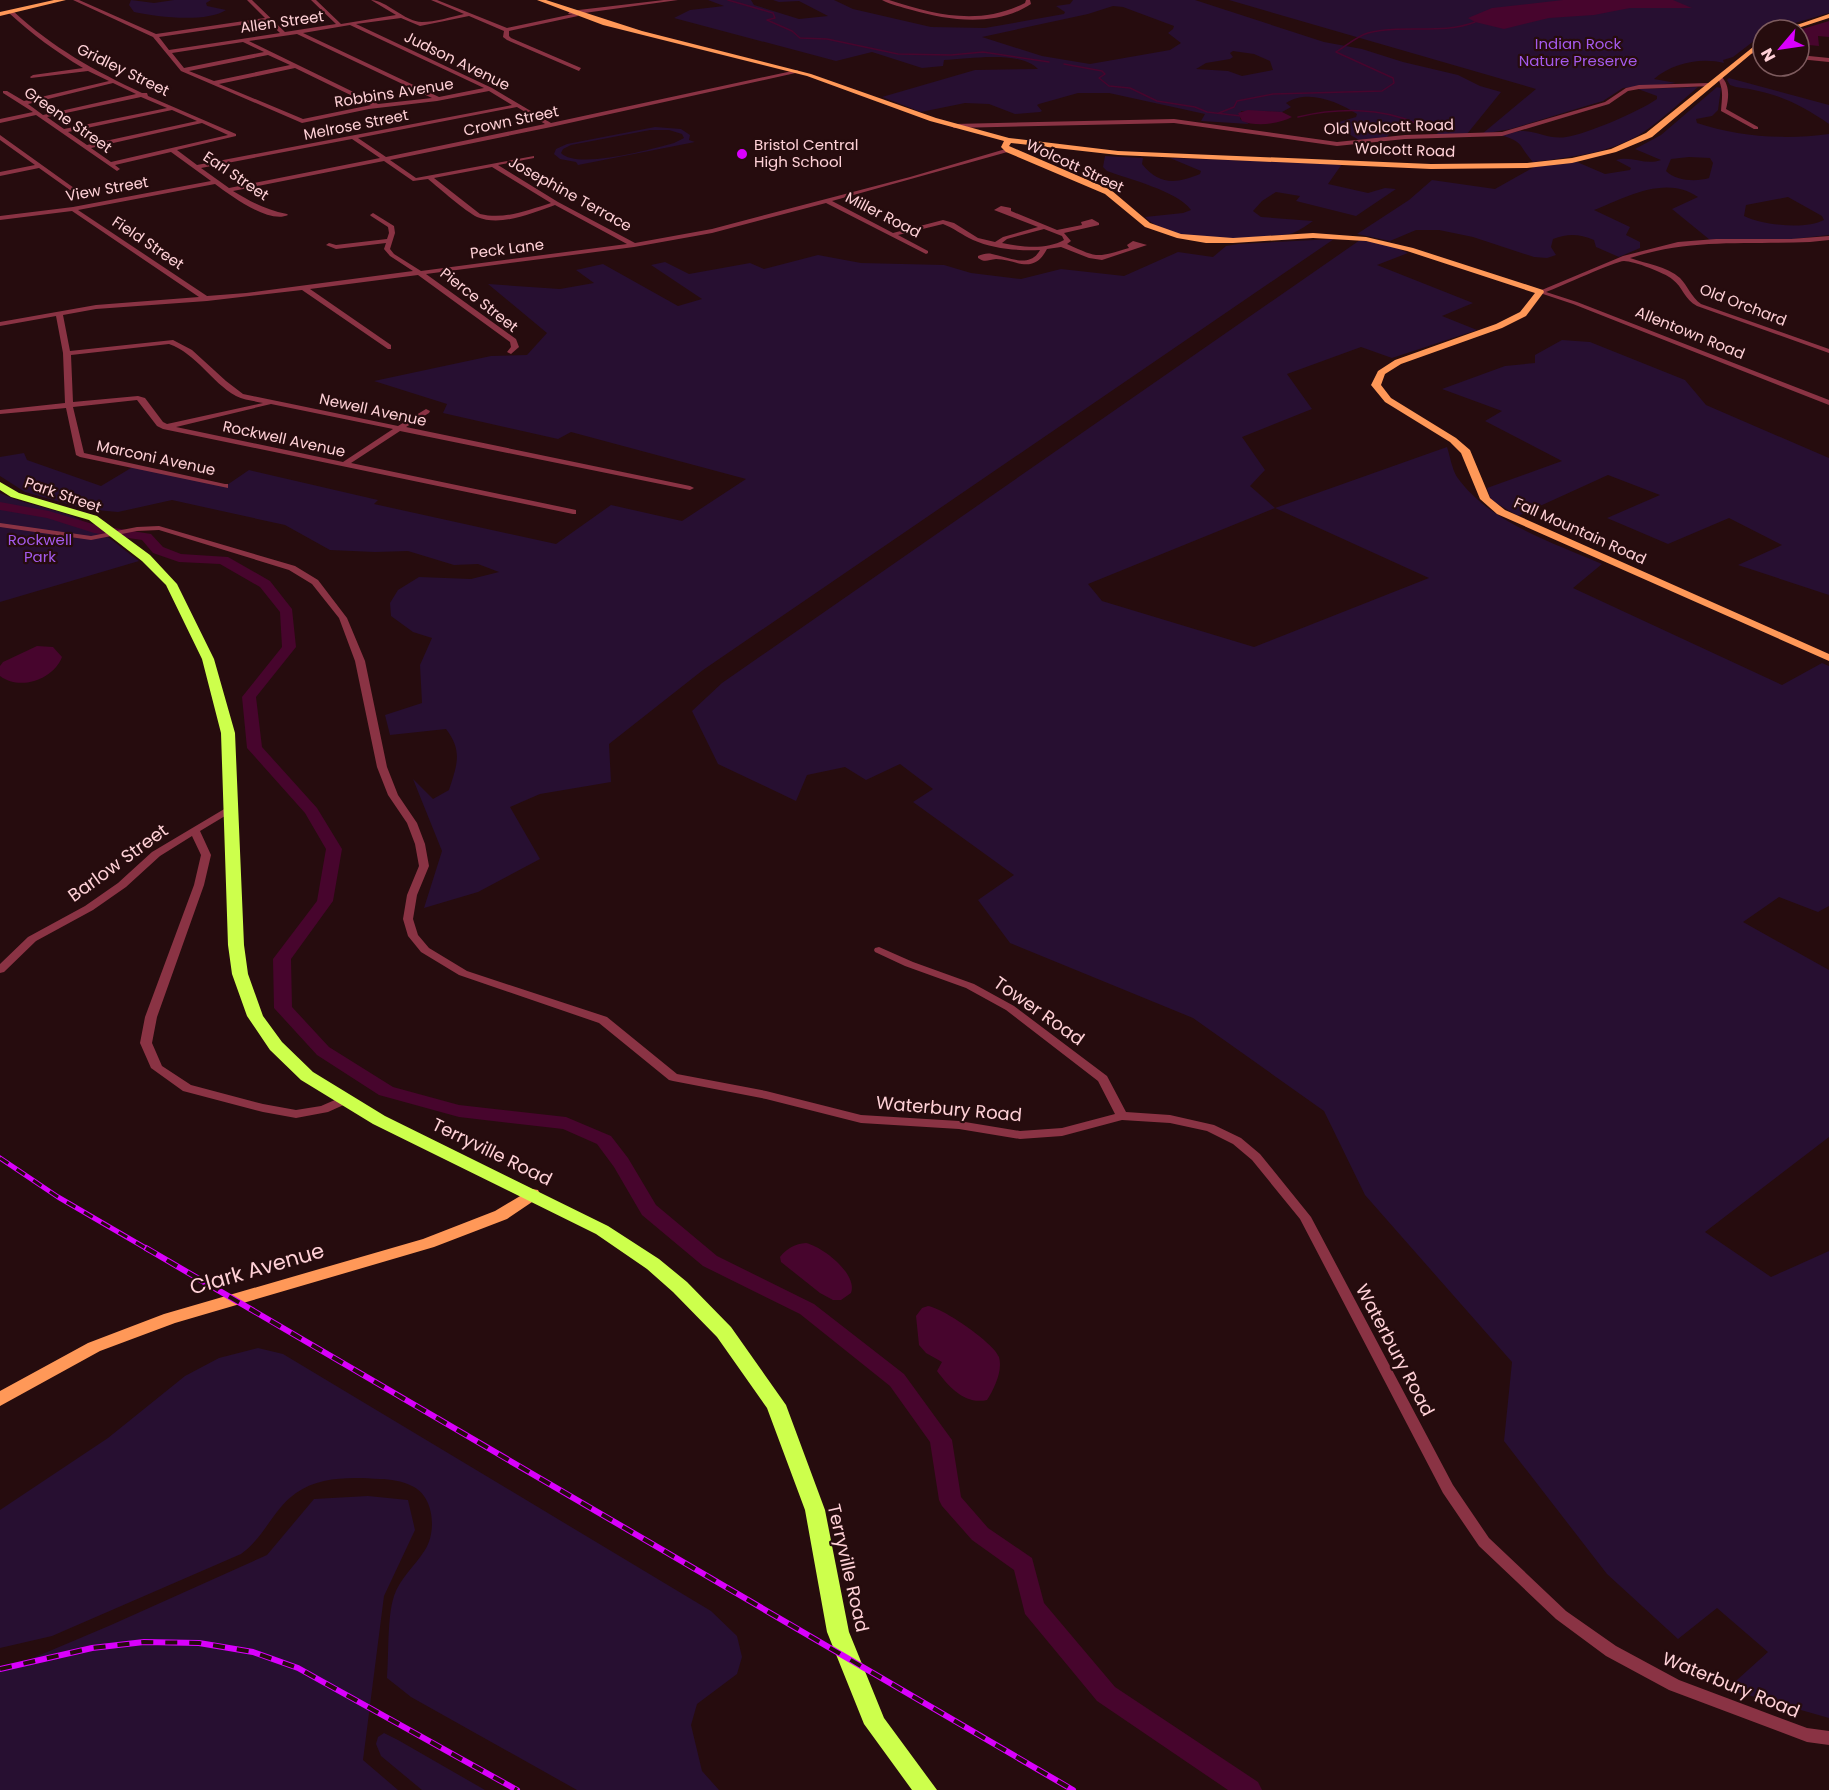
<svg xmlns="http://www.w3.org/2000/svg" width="1829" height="1790" font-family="Poppins,sans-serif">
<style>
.green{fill:#270f31;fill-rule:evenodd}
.water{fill:#47052d}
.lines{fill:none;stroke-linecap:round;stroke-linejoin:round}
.stream{stroke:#47052d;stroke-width:1.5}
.river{fill:#47052d;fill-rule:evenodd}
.minor{fill:#8a3344;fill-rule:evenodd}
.major{fill:#ff9858;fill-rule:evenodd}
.highway{fill:#cdff4c;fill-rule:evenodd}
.rail-far1-casing{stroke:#d900fc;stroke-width:5}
.rail-casing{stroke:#d900fc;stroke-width:6}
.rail-far1{stroke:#260c0e;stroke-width:3;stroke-dasharray:10;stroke-linecap:butt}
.rail{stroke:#260c0e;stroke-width:4;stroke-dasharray:12;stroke-linecap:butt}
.poi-dot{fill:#d900fc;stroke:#260c0e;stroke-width:2}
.labels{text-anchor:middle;stroke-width:4.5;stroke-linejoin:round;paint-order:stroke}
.far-street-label{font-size:15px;fill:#ffd1d7;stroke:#260c0e}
.far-park-label{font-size:15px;fill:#a45aec;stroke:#260c0e}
.far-poi-label{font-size:15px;fill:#ffd1d7;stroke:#260c0e;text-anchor:start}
.street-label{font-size:18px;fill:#ffd1d7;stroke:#260c0e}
.near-street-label{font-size:21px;fill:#ffd1d7;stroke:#260c0e}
</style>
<rect width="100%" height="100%" fill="#260c0e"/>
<path class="green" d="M131 0 154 3 174 0H211L206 3 207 6 226 10C206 23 157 17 134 12L129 5Z
M708 0H751L754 5 799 19 828 16 799 1 779 2 773 0H834L853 9 931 27 985 28 1064 14 1065 12 1056 6 1070 4 1073 0H1195L1324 42 1362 49 1403 62 1458 75 1480 86 1501 92 1467 134 1436 135 1442 128 1429 123H1409L1396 127 1386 138 1359 140 1332 124 1356 117 1357 114C1337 101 1307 89 1286 103L1291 107 1282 112 1241 111 1240 119 1249 124 1201 121 1205 114 1109 93H1078L1039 104 1037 105 1042 111 1040 112 1015 114 989 104 965 103 921 112 882 97 975 70 1038 69C1019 50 970 59 944 60L943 66 922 68 872 52 836 61 674 18 690 10 724 6ZM1113 6 1123 7 1174 26 1173 29 1168 33 1181 43 1170 50 1090 64 1042 56 982 37 1088 14ZM1233 51 1254 54 1270 61 1273 70 1242 76 1228 71 1196 69 1206 63 1230 59 1233 57 1230 53Z
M1229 0H1829V13L1771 30H1763V34L1733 57 1723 60 1724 63C1701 57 1672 63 1654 79L1676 83 1623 88 1603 101 1586 106 1511 129 1482 134 1536 89Z
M1729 78 1829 105V124C1797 102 1774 92 1736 87L1730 85 1727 80Z
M1698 87C1681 101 1664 118 1645 131 1613 153 1571 157 1533 162 1518 146 1526 143 1501 135 1507 134 1514 132 1520 131 1535 130 1550 140 1566 137 1587 134 1640 111 1657 99V96L1638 89Z
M1717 87 1721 88 1718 110 1712 116 1696 119 1697 123C1738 137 1786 140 1829 134V235L1794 239 1710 240 1672 209 1698 197C1666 174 1624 198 1594 210L1630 227 1626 235 1640 242V248L1619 257 1596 247 1594 240C1579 234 1569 233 1553 239L1551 247 1556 255 1547 258 1534 257 1473 237 1439 230H1416L1390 241 1357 234 1409 200 1432 180 1495 189 1534 167 1577 162 1605 174 1630 170 1631 168 1616 160C1632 155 1645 166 1661 160L1635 149 1661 135ZM1689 157 1710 158 1713 163 1709 178C1696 182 1676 181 1666 171L1671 159ZM1788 197 1822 216 1824 220C1805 230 1762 225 1744 216L1746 205Z
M655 127 681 129 690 135 689 140 695 142 578 165 576 162 560 159 554 154 556 149 567 144ZM650 130H669L682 134 684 138 674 143C651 149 578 170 561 153L563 149 571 145Z
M1105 156 1143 158 1142 164C1159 185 1176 184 1200 174L1201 171 1170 158 1342 164 1328 184 1368 193 1385 188 1396 189 1356 216 1296 201 1300 196 1276 192 1262 201 1253 211 1261 217 1313 221C1307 225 1300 230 1293 233 1285 236 1274 235 1266 236 1229 240 1174 245 1145 217L1183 213 1191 210C1178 191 1128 179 1107 171L1103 167Z
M1334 239 703 670 609 744 611 782 540 794 510 807 540 859 478 892 424 908 442 851 413 779 433 799 449 790C457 765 463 751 446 729L390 735 385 715 422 703 420 665 432 638 413 632 391 616 390 603 398 590 419 577 471 579 499 572 478 564 454 565 408 551 375 552 330 550 285 525 172 500 118 512 85 509 25 492 0 476V457L24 453 27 460 101 486 136 465 227 485 249 470 378 500 374 504 556 544 611 505 682 521 746 479 571 432 558 439 443 413 447 404 374 381 491 356 527 355 547 333 488 284 560 289 594 283 576 270 603 264 678 306 702 299 651 265 665 262 689 274 750 263 764 269 818 255 861 263 944 265 971 273 1021 279 1061 269 1124 276 1178 252 1213 257 1226 246 1238 244Z
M1360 240 1392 246 1408 253 1377 265 1473 303 1442 316 1477 330 1392 358 1361 347 1287 374 1312 409 1242 437 1265 470 1250 486 1275 508 1447 447C1450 456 1452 469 1457 477 1490 523 1552 542 1602 564L1573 588 1782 685 1822 663 1829 666V906L1818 912 1779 897 1743 922 1829 970V1137L1705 1232 1771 1277 1829 1251V1718L1727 1689 1768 1652 1717 1608 1678 1639 1607 1574 1504 1441 1512 1362 1365 1195 1324 1111 1193 1018 1010 943 978 900 1014 875 913 802 933 789 900 764 866 780 845 767 807 775 796 801 718 764 692 711 722 683ZM1275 508 1429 578 1254 647 1102 601 1088 584Z
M1562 340 1590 342 1685 380 1706 405 1829 458V595L1738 565 1782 545 1729 518 1668 544 1607 518 1660 495 1608 475 1518 516 1491 500 1487 488 1562 461 1485 421 1502 411 1442 389 1505 366 1535 363V355Z
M0 493C23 504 48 507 72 516 96 526 118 545 139 561L0 602Z
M258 1348 283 1354 711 1611 737 1636 742 1657 737 1674 697 1704 691 1725 702 1771 719 1790H577L411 1697 387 1678C389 1655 387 1617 394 1596 400 1578 415 1566 425 1550 437 1531 434 1496 412 1486 402 1481 390 1479 380 1479 352 1477 320 1476 296 1493 273 1509 264 1538 241 1554L52 1636 0 1648V1510L108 1438 185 1376 219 1358Z
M368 1496 408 1500 415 1530 384 1596 363 1760 398 1790H0V1672L111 1625 267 1555 314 1499Z
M384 1733 398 1740 485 1790H422L381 1756 376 1744 378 1737Z"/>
<path class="water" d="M1563 0H1673L1692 8H1630L1594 15 1549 18 1504 29 1475 22 1468 18 1492 8Z
M1829 21V37L1818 36 1819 46 1799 44V30Z
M1248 110 1282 112 1292 117C1279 124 1256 127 1242 121L1238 113Z
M37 646 53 647 62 657C53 680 20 691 0 676V666L3 662Z
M806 1243C823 1247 858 1274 851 1293L841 1300H833L820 1293 781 1262 780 1257C787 1248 795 1244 806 1243Z
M928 1306C943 1308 994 1343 999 1357 1003 1371 994 1389 987 1400 965 1405 949 1387 937 1371L942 1362 926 1353 919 1345 916 1316 922 1308Z"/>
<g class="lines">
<path class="stream" d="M728 0 773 13 775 18 767 20 792 31 800 38 827 39 898 54 951 55 983 52 1049 62
M1064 64 1102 71 1105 74 1099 78 1109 86 1130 88 1157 101 1195 107 1207 112 1241 116
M1219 113 1234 107 1237 101 1273 94 1382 91 1394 83 1393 78 1336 52C1346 46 1357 36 1368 33 1402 24 1443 35 1475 22
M1298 117C1337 108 1381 107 1418 124"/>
<path class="river" d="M0 502 49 511 96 525 151 534 163 547 181 554 228 557 270 581 292 609 296 647 256 697 262 747 317 808 342 849 333 901 291 959 292 1007 329 1047 393 1087 459 1105 566 1117 611 1136 628 1158 656 1205 717 1256 814 1304 904 1374 952 1440 961 1497 988 1528 1032 1558 1044 1603 1115 1687 1258 1782 1262 1790H1228L1097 1701 1025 1614 1014 1570 972 1540 942 1506 939 1500 930 1442 890 1386 800 1314 703 1266 642 1215 614 1167 597 1144 563 1129 459 1117 379 1095 317 1055 274 1008 273 959 317 901 326 849 305 813 247 748 242 697 282 647 280 612 260 587 220 564 179 562 153 553 142 540 94 533 47 518 0 510Z"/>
<path class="minor" d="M73 0H79L156 34 265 18 247 0H252L285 32 336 24 311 0H316L341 24 396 15 371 0C386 0 405 22 422 22 435 22 451 17 464 14L431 0H437L507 28 573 14H568L570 11 664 0H678L577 14 578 16 509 31V36L511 38 581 68 579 71 507 40 503 37 504 31 469 16 420 26 401 18 356 24 492 88 551 123 797 70 800 72 551 127 390 160 416 178 534 156V158L498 165 558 202 635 243 712 229 910 177 1009 148 1011 149V151L832 201 893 233 943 220 954 223 978 238 995 242 1003 237 1038 227 994 210 1001 206 1011 208V211L1057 230 1082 225 1081 222 1092 219 1099 223V225L1064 233 1071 241 1067 244C1098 258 1096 258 1129 248L1127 245 1133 241 1147 245 1102 260 1089 258 1061 247 1047 249C1033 276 1016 259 996 259 988 260 985 263 978 258V256C983 254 987 253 992 254 1008 257 1030 269 1040 250 1019 251 993 249 973 240 962 235 954 228 943 224L898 235 928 251V253L926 254 826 203 712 233 634 247 426 274 516 339 519 347 511 354 507 352 511 347 510 342 418 275 310 289 391 345V349H388L302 290 207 301 96 309 63 315 70 351 173 340 192 350 226 381 243 394 398 426 426 409 430 411 429 413 406 427 690 486 694 488 690 490 400 431 351 463 576 510V514H573L163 429 157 426 137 400 73 407 84 453 225 484H228V488L80 457 76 455 66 408 0 414V410L65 403 63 353 56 316 0 326V322L96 305 199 297 72 211 0 220V216L73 207 211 181 171 152 115 165 120 169 117 171 36 115 0 123V119L33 112 3 93V91H7L24 101 109 81 88 71 31 78 30 77 33 75 83 68C56 52 32 34 9 13V11H13C53 48 95 71 142 93H147L148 96 236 134V136L177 150 197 165 512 105 489 91 437 101 369 109 302 123 181 71 153 37ZM267 21 280 33 169 50 159 37ZM350 25 484 88 439 97 303 33ZM297 34 432 98 378 104 249 41ZM243 42 264 52 184 68 172 53ZM268 55 290 65 214 81 189 71ZM295 68 371 105 303 119 219 84ZM113 83 136 94 43 115 28 104ZM141 97 167 108 64 129 47 117ZM517 107 545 124 386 157 358 138ZM172 110 197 121 87 145 68 132ZM202 123 228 135 111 162 91 148ZM352 139 380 158 229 188 201 168ZM384 161 413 181 428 179C440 189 465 211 477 217 501 227 532 213 555 205L627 244 421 271 394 254 390 249 395 233 394 226 373 213 370 215 371 216 388 227 389 233 387 239 336 245 329 243 326 245 336 249 386 243 384 249 390 256 413 271 246 293 207 296 78 210 215 184C231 196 269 224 288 215L287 214C266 210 251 202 233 191ZM492 167 551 203C528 210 505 220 480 214L434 178ZM1044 229 1062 236 1064 240C1046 250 1022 247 1002 243L1007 239ZM169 344C197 354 211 382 236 396 244 400 255 401 263 403L167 424 163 422 145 398 138 396 73 402 71 355ZM271 404 393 429 343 462 176 427Z
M882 0H889C936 15 979 26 1025 3L1026 0H1030L1031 4C996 27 950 21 912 10 902 7 891 5 882 0Z
M1750 50 1763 51V55L1748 53Z
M1799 55 1829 58V62L1799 59Z
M1717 76H1721C1730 85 1729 97 1726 109L1758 127V129H1754L1721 111C1722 95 1724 91 1717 76Z
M1709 83 1711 84V86L1639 89 1628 91 1609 104 1502 136 1405 139 1337 146 1174 123 954 128 951 126 954 124 1174 119 1337 142 1405 135 1502 132 1605 102 1626 88 1639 85Z
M0 135 74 188V190H70L39 168 0 176V172L35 165 0 140Z
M1829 236V240L1810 242C1746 245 1693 238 1630 258 1646 264 1667 266 1680 278 1688 286 1691 297 1701 304L1829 349V353L1697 306C1684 299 1683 287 1672 279 1665 273 1634 261 1624 261 1615 261 1560 287 1546 292L1577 302 1829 400V405L1573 304 1537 292 1623 256 1678 242 1716 239H1791Z
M0 523 91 536 137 527 159 526 295 566 318 580 347 618 365 661 387 767 398 795 417 823 425 844 429 866 417 895 413 919 418 935 429 948 467 971 607 1017 677 1074 766 1091 861 1115 959 1121 1020 1131 1062 1128 1115 1114 1098 1081 1006 1010 966 988 905 966 875 952 874 950 875 948 879 947 913 962 974 984 1014 1006 1107 1076 1126 1112 1170 1115 1214 1125 1241 1138 1260 1154 1311 1217 1453 1485 1489 1538 1566 1611 1616 1646 1679 1680 1807 1728 1829 1731V1745L1807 1742 1669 1690 1606 1656 1556 1619 1479 1546 1443 1493 1300 1219 1252 1160 1233 1144 1207 1131 1170 1123 1122 1120 1062 1136 1020 1139 959 1129 861 1123 766 1099 673 1081 669 1080 599 1023 459 975 421 952 408 936 403 919 407 895 419 866 415 844 407 823 388 795 377 767 355 661 339 618 312 584 289 570 159 530 137 531 91 540 0 527Z
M231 805 236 808 235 810 200 831 211 855 204 885 157 1017 152 1043 162 1066 191 1085 263 1104 296 1110 321 1106 344 1096 348 1097 350 1100 348 1103 328 1112 296 1118 263 1112 183 1091 151 1068 140 1043 145 1017 194 885 201 855 192 836 160 856 126 887 93 910 36 941 4 972 0 973V964L28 937 85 906 118 883 152 852Z"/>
<path class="major" d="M54 0H66L0 16V12Z
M537 0H546L642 31 811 74 936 118 1009 138 1118 151 1431 164 1527 163 1572 158 1611 149 1646 133 1763 39V44L1652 137 1616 152 1572 163 1527 168 1431 169 1118 155 1011 143 1009 146 1111 190 1150 223 1181 234 1233 238 1313 233 1366 237 1413 248 1543 290 1544 292 1526 316 1502 328 1401 364 1385 374 1381 385 1391 398 1456 438 1470 450 1490 498 1505 510 1829 654V661L1497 514 1480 499 1461 453 1450 442 1385 402 1371 385 1378 371 1395 360 1496 324 1520 312 1535 293 1407 251 1366 241 1313 238 1233 243H1206L1177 238 1145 227 1105 194 1006 152 1001 147 1004 141 930 121 807 76 603 25Z
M1829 14V18L1792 30H1782Z
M532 1189 538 1190 540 1194 538 1198 507 1219 434 1247 175 1323 100 1351 0 1406V1391L88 1343 164 1314 423 1239 495 1211Z"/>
<path class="highway" d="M0 482 19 493 97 516 150 555 177 584 214 659 235 733 244 945 248 974 263 1016 282 1042 313 1072 385 1116 608 1226 659 1259 687 1282 731 1327 786 1405 825 1510 849 1632 884 1718 937 1790H912L864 1724 827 1632 805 1510 767 1408 717 1337 673 1292 647 1269 596 1234 373 1124 301 1080 270 1050 247 1016 232 974 228 945 221 733 202 659 166 585 142 561 89 520 11 497 0 490Z"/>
<g class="rail-far1-casing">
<path id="rail-far1" d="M0 1158 58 1197 149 1250"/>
</g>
<g class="rail-casing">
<path id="rail" d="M146 1248 1073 1790
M0 1669 92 1648 144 1642 199 1643 253 1652 298 1668 517 1790"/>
</g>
<use href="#rail-far1" class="rail-far1"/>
<use href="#rail" class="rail"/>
</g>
<circle class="poi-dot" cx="742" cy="154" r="6"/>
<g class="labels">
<g class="far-street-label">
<text transform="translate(282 22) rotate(-8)" y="5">Allen Street</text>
<text transform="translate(457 61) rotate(26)" y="5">Judson Avenue</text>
<text transform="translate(123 70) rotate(26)" y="5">Gridley Street</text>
<text transform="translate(394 93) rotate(-9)" y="5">Robbins Avenue</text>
<text transform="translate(68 120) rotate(35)" y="5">Greene Street</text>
<text transform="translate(511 121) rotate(-12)" y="5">Crown Street</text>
<text transform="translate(356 125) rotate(-11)" y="5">Melrose Street</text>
<text transform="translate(1389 127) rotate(-2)" y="5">Old Wolcott Road</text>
<text transform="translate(1405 150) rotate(2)" y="5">Wolcott Road</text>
<text transform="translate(1075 166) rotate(25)" y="5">Wolcott Street</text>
<text transform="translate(236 176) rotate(34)" y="5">Earl Street</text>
<text transform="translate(107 189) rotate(-10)" y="5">View Street</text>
<text transform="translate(570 194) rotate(29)" y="5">Josephine Terrace</text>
<text transform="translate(883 215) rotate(27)" y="5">Miller Road</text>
<text transform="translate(148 243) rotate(34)" y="5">Field Street</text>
<text transform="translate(507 249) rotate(-7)" y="5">Peck Lane</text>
<text transform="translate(479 300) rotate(38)" y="5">Pierce Street</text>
<text transform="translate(1743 305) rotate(21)" y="5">Old Orchard</text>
<text transform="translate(1690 333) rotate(22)" y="5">Allentown Road</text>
<text transform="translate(373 410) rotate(12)" y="5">Newell Avenue</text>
<text transform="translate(284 439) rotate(12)" y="5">Rockwell Avenue</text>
<text transform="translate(156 458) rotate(12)" y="5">Marconi Avenue</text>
<text transform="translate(63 495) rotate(19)" y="5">Park Street</text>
<text transform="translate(1580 531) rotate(24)" y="5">Fall Mountain Road</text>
</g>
<g class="far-park-label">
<text x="1578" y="49">Indian Rock<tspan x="1578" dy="17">Nature Preserve</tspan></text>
<text x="40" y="545">Rockwell<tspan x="40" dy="17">Park</tspan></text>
</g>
<g class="far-poi-label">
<text x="754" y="150">Bristol Central<tspan x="754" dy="17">High School</tspan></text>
</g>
<g class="street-label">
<text transform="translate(118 863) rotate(-36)" y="6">Barlow Street</text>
<text transform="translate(1039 1011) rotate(35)" y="6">Tower Road</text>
<text transform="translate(949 1109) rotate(5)" y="6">Waterbury Road</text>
<text transform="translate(492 1152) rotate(26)" y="6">Terryville Road</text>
<text transform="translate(1395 1350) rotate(62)" y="6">Waterbury Road</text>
<text transform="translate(848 1568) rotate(77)" y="6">Terryville Road</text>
<text transform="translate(1731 1685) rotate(22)" y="6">Waterbury Road</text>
</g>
<g class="near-street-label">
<text transform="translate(257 1269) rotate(-16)" y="7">Clark Avenue</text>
</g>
</g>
<g transform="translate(1781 48) rotate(241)"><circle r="28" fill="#260c0e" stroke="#7d5b5e" stroke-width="1.5"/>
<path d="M0-4.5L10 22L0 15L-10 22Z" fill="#d900fc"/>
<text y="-9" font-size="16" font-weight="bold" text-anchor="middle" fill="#ffd1d7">N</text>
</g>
</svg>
